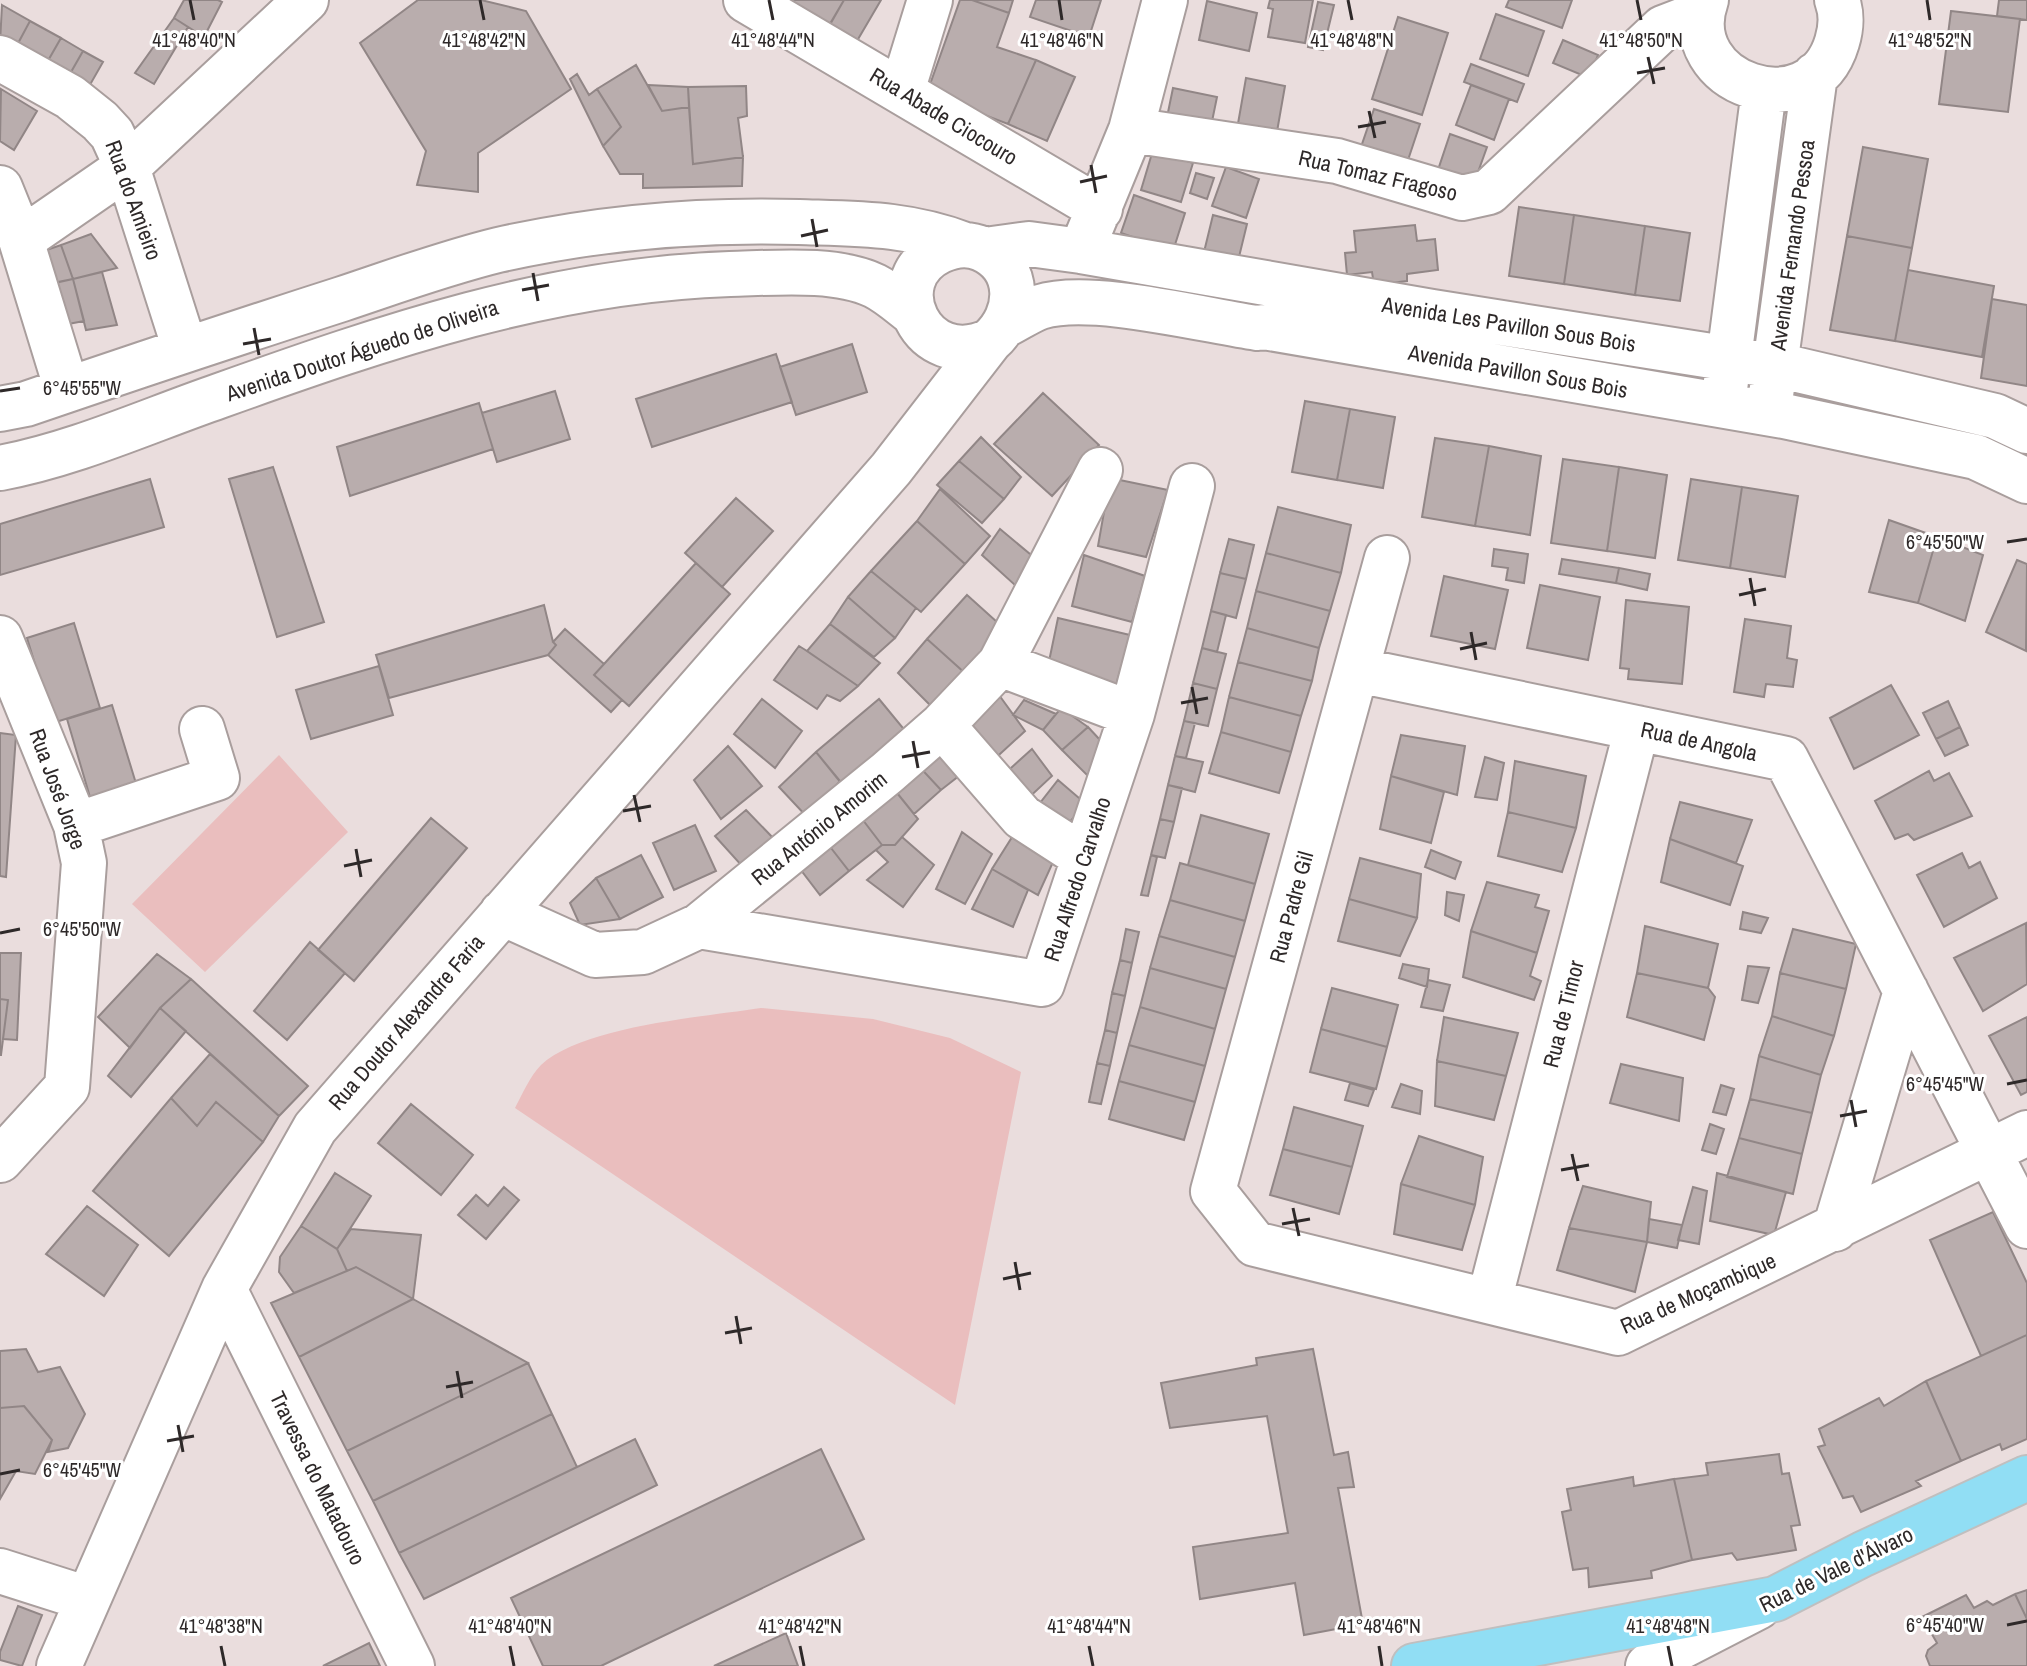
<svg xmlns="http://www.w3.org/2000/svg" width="2027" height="1666" font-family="'Archivo Narrow',sans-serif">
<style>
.green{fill:#eabebe}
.building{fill:#b9adad;stroke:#918686;stroke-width:2}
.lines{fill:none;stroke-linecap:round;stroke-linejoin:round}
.minor-casing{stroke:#a99e9d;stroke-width:48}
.major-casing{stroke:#c0bfbf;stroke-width:48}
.minor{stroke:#fff;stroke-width:44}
.major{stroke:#91def4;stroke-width:44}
.ticks{fill:none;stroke:#2e2929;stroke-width:3}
.labels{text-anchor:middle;stroke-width:6;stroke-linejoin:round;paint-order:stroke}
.street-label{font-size:22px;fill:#2e2929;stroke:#fff}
.ticks-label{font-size:20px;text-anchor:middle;fill:#2e2929;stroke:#fff;stroke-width:6;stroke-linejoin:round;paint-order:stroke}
</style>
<rect width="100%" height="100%" fill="#eadddd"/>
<path class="green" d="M279 755 348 832 205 972 132 904Z
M761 1008 873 1019 950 1038 1021 1072 955 1405 515 1108C522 1095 530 1076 541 1065 583 1026 703 1017 761 1008Z"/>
<path class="building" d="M184 0H218L222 2 204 37 174 18Z
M418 0H481L526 11 571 89 478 153V192L417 185 426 151 360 43Z
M791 0H844L823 37 783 14Z
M844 0H881L854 46 827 29Z
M960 0H972L1009 13 997 47 1036 60 1008 124 927 93Z
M972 0H1013L1009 13Z
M1036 0H1101L1089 37 1030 17Z
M1270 0H1313L1305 43 1268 37 1273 9 1268 8Z
M1509 0H1572L1562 28 1506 7Z
M1999 0H2027V20L1997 16Z
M1207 1 1257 13 1249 51 1199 40Z
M1318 2 1334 5 1323 50 1308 47Z
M2 5 30 21 14 51 0 43Z
M1951 11 2020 19 2008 112 1939 104Z
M1496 14 1544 31 1528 76 1480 59Z
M1398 17 1448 33 1422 115 1372 99Z
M174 18 188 27 154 84 135 73Z
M30 21 61 38 41 73 11 56Z
M61 38 83 51 63 86 41 73Z
M1563 40 1598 55 1589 78 1553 63Z
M83 51 103 62 83 97 63 86Z
M1036 60 1075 77 1047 141 1008 124Z
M1471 64 1524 84 1517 102 1464 82Z
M636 65 662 111 689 107 693 164 743 157 742 186 643 188V174H620L603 146 621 127 597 89Z
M577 74 589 95 597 89 621 127 603 146 570 79Z
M1246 78 1285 86 1275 143 1236 135Z
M648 85 688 87 689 107 662 111Z
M1471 85 1509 99 1494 140 1456 125Z
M746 86 747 116 738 118 743 157 693 164 688 87Z
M1173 88 1217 97 1209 136 1165 127Z
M1 89 37 111 14 150 0 141Z
M1374 109 1420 124 1406 166 1360 150Z
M1450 134 1487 147 1473 186 1437 173Z
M1863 147 1928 159 1912 248 1847 236Z
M1153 150 1193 163 1181 202 1141 190Z
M1226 167 1259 179 1246 218 1212 206Z
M1196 173 1214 178 1207 199 1190 193Z
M1134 195 1185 213 1173 251 1121 233Z
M1519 207 1574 215 1564 284 1509 276Z
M1213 215 1247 224 1238 261 1204 252Z
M1574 215 1645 226 1635 295 1564 284Z
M1415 225 1417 241 1435 239 1438 270 1407 274V281L1374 285 1372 272 1347 275 1345 253 1356 252 1354 231Z
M1645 226 1690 233 1680 301 1635 295Z
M91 234 117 268 73 279 61 245Z
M1847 236 1912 248 1895 341 1830 330Z
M61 245 73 279 41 286 32 255Z
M1908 270 1994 286 1982 357 1895 341Z
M102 272 117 325 86 330 73 279Z
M73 279 84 321 63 325 53 283Z
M1992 299 2027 305V386L1981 378Z
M852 344 867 392 796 415 780 367Z
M776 354 792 402 652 447 636 399Z
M555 391 570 439 497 462 482 413Z
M1043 393 1099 445 1052 496 994 444Z
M1305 401 1350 409 1337 480 1292 472Z
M479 403 493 449 350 496 337 447Z
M1350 409 1395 417 1383 488 1337 480Z
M981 437 1021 477 1004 499 959 461Z
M1435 438 1489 446 1475 526 1422 517Z
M1489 446 1541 456 1530 535 1475 526Z
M1563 459 1619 467 1607 551 1551 543Z
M959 461 1004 499 982 523 937 485Z
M273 467 324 622 277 637 229 479Z
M1619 467 1667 475 1655 558 1607 551Z
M1110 478 1168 490 1146 557 1098 546Z
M150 479 164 527 0 575V524Z
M1691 479 1742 487 1730 568 1678 560Z
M1742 487 1798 496 1785 577 1730 568Z
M940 489 990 536 965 564 917 521Z
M736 498 773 531 722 587 685 553Z
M1278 507 1351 525 1341 573 1266 553Z
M1889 520 1937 537 1918 603 1869 592Z
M917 521 965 564 921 612 871 571Z
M1000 529 1042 564 1026 595 982 555Z
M1937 537 1983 555 1965 621 1918 603Z
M1229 539 1254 545 1246 579 1220 573Z
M1494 549 1528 554 1524 583 1506 580 1508 568 1492 566Z
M1266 553 1341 573 1330 611 1256 591Z
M1084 555 1145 576 1132 622 1072 606Z
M1562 559 1619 568 1616 583 1559 574Z
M2017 560 2027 564 2026 651 1986 632Z
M696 563 730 594 629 706 594 675Z
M1619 568 1650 574 1647 590 1616 583Z
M871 571 916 608 895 638 848 597Z
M1220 573 1246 579 1236 618 1211 611Z
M1444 576 1508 590 1495 649 1431 636Z
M1540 585 1600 597 1588 660 1527 648Z
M1256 591 1330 611 1319 648 1247 628Z
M967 595 1007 631 966 674 927 639Z
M848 597 895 638 874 657 830 624Z
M1626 600 1689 607 1682 684 1628 679 1629 669 1620 668Z
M544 605 553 642 556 645 548 655 389 698 376 655Z
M1211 611 1226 615 1217 652 1202 648Z
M1058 618 1130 635 1115 689 1047 671Z
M1745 619 1791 626 1787 658 1797 660 1793 687 1766 684 1764 697 1734 692Z
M74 623 100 708 53 723 27 638Z
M830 624 880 663 858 686 807 651Z
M1247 628 1319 648 1312 681 1238 662Z
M565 629 604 664 594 675 622 700 611 712 548 655 556 645 553 642Z
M927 639 966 674 933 708 898 673Z
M799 646 807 651 858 686 840 701 827 695 817 709 774 680Z
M1202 648 1226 654 1217 689 1193 683Z
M1238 662 1312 681 1301 716 1229 697Z
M379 666 393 715 311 739 296 690Z
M1193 683 1217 689 1208 726 1184 721Z
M1891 685 1919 735 1854 769 1830 718Z
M999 695 1025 731 988 765 958 725Z
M1229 697 1301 716 1291 752 1221 732Z
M762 699 802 731 775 768 734 734Z
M879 699 912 739 845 788 816 752Z
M1024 700 1056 714 1043 730 1013 715Z
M1948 701 1960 727 1936 739 1923 713Z
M112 705 138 790 92 804 67 719Z
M1061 708 1088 727 1062 750 1043 730Z
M1184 721 1195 723 1186 758 1175 756Z
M1088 727 1114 755 1089 777 1062 750Z
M1960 727 1968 745 1945 756 1936 739Z
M1221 732 1291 752 1279 793 1209 773Z
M0 733 16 735 6 877 0 876Z
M1401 735 1465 746 1457 795 1391 776Z
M943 739 969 768 941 790 915 762Z
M728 746 762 786 721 819 694 780Z
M1032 749 1052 776 1023 803 1002 776Z
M816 752 840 781 808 818 779 787Z
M1175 756 1203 762 1195 792 1168 785Z
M1485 757 1504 763 1497 800 1475 797Z
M1515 761 1586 776 1576 828 1508 812Z
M915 762 941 790 914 814 889 783Z
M1929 771 1934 781 1949 773 1972 816 1914 840 1908 834 1895 839 1875 801Z
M1391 776 1444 792 1431 843 1380 829Z
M1058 780 1086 804 1056 837 1033 812Z
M889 783 918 819 895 845H882L856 811Z
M1168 785 1182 788 1174 822 1160 819Z
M1680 802 1752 820 1736 863 1670 839Z
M746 810 775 840 742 866 715 836Z
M856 811 882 845 849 871 824 839Z
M1508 812 1576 828 1562 872 1498 856Z
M1201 815 1269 834 1255 884 1188 865Z
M431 818 467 848 354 981 318 950Z
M1160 819 1174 822 1165 858 1151 855Z
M695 825 716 871 674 890 653 843Z
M1019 826 1059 849 1038 895 992 869Z
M962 832 992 854 965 904 936 889Z
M902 837 934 865 903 907 867 880 888 862 876 850 882 845H895Z
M824 839 849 871 820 895 794 861Z
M1670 839 1743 866 1730 905 1661 882Z
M1431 850 1461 862 1455 879 1425 867Z
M1962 853 1969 868 1980 862 1997 898 1944 927 1917 875Z
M641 855 663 897 620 919 596 878Z
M1151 855 1157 857 1148 896 1141 895Z
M1360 858 1421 874 1417 918 1349 899Z
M1180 863 1255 884 1245 921 1170 900Z
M992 869 1028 890 1013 927 972 909Z
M596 878 620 919 580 925 570 903Z
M1487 882 1539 895 1535 907 1549 911 1537 953 1471 931Z
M1447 892 1464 895 1459 921 1445 915Z
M1349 899 1417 918 1400 956 1338 941Z
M1170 900 1245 921 1235 957 1159 936Z
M1743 912 1768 918 1761 933 1740 929Z
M2026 923 2027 984 1983 1011 1954 958Z
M1645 926 1718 944 1708 988 1637 973Z
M1126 929 1139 932 1132 963 1120 960Z
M1793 929 1856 944 1846 989 1780 973Z
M1471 931 1537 953 1530 976 1541 981 1534 1000 1463 977Z
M1159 936 1235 957 1226 989 1150 968Z
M310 942 345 973 287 1040 254 1011Z
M0 953H21L17 1040 3 1039 8 1000 0 999Z
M157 954 191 979 160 1008 130 1048 98 1017Z
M1120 960 1132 963 1125 996 1112 993Z
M1403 964 1429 969 1427 987 1399 978Z
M1748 966 1769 968 1758 1003 1742 1000Z
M1150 968 1226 989 1215 1029 1140 1007Z
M1637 973 1708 988 1715 997 1704 1040 1627 1017Z
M1780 973 1846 989 1834 1036 1772 1016Z
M191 979 308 1086 279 1116 160 1008Z
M1428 980 1450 985 1443 1011 1421 1007Z
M1332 988 1398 1005 1387 1047 1321 1029Z
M1112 993 1125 996 1117 1033 1105 1030Z
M0 999 8 1000 1 1055H0Z
M1140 1007 1215 1029 1205 1066 1129 1045Z
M160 1008 186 1031 131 1097 108 1076Z
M1772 1016 1834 1036 1821 1075 1759 1056Z
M1444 1017 1518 1033 1506 1076 1437 1061Z
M2027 1017V1092L2021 1095 1989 1036Z
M1321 1029 1387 1047 1376 1089 1310 1072Z
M1105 1030 1117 1033 1110 1066 1097 1063Z
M1129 1045 1205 1066 1195 1102 1119 1081Z
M210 1054 279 1116 263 1142 216 1102 197 1126 171 1098Z
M1759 1056 1821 1075 1812 1113 1750 1099Z
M1437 1061 1506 1076 1494 1120 1435 1106Z
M1097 1063 1110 1066 1101 1104 1089 1102Z
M1621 1064 1683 1078 1679 1121 1610 1103Z
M1119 1081 1195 1102 1184 1140 1109 1119Z
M1350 1083 1374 1090 1368 1106 1345 1100Z
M1401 1084 1422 1091 1420 1114 1392 1107Z
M1721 1085 1734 1089 1726 1115 1713 1112Z
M171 1098 197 1126 216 1102 263 1142 169 1256 93 1191Z
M1750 1099 1812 1113 1802 1154 1739 1138Z
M411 1104 473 1155 441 1195 378 1143Z
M1294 1107 1363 1126 1352 1167 1283 1149Z
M1710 1124 1724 1129 1716 1154 1702 1150Z
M1419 1136 1483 1157 1475 1205 1401 1184Z
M1739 1138 1802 1154 1793 1194 1727 1177Z
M1283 1149 1352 1167 1339 1214 1270 1195Z
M335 1173 371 1196 337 1249 301 1226Z
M1717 1173 1786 1192 1774 1235 1710 1221Z
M1401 1184 1475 1205 1462 1250 1394 1234Z
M1583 1186 1651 1202 1647 1242 1569 1228Z
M504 1187 519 1200 486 1239 458 1215 476 1195 488 1206Z
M1693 1187 1707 1191 1699 1244 1678 1240Z
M87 1206 138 1245 104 1296 46 1254Z
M1993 1212 2027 1283V1335L1981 1356 1930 1240Z
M1649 1219 1682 1225 1677 1248 1647 1242Z
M301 1226 337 1249 347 1271 294 1293 279 1272 280 1257Z
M1569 1228 1647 1242 1635 1292 1557 1270Z
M351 1229 421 1235 413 1299 356 1267 347 1271 337 1249Z
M356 1267 413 1299 299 1357 271 1303Z
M413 1299 528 1363 347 1451 299 1357Z
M2027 1335V1439L2002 1450 2000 1444 1961 1461 1926 1381Z
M26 1349 38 1372 60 1367 85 1414 68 1448 48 1452 52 1440 24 1406 0 1408V1351Z
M1313 1349 1334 1455 1348 1452 1354 1487 1338 1488 1363 1624 1304 1635 1295 1583 1200 1599 1193 1547 1288 1533 1267 1416 1170 1428 1161 1383 1257 1365 1256 1358Z
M528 1363 552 1414 373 1501 347 1451Z
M1926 1381 1961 1461 1916 1481 1921 1486 1861 1512 1853 1496 1843 1498 1818 1447 1825 1445 1819 1429 1879 1398 1884 1406Z
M24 1406 52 1440 35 1474 16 1471 0 1499V1408Z
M552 1414 577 1467 399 1553 373 1501Z
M635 1439 657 1485 424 1599 399 1553Z
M821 1449 864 1539 601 1666H543L511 1598Z
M1779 1454 1782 1474 1789 1473 1800 1525 1791 1526 1796 1550 1737 1560 1732 1553 1692 1560 1674 1479 1708 1475 1706 1463Z
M1633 1477 1634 1486 1674 1479 1692 1560 1651 1571 1652 1578 1589 1587 1588 1568 1573 1570 1562 1512 1571 1510 1567 1489Z
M2027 1590V1619L2015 1594Z
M2015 1594 2027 1619V1666H1930L1926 1656 1928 1650 1937 1643 1922 1617 1966 1595 1974 1608 1987 1601 1993 1605Z
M18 1606 42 1615 22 1666 0 1660V1652Z
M786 1633 798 1666H714Z
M369 1643 380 1666H323Z"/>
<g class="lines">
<g class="minor-casing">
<path id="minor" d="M746 0 1100 209
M1706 0C1676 84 1811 130 1837 42 1841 29 1842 13 1837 0
M0 58 70 97 100 121 112 134 127 167 185 349
M902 91 930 0
M1131 130 1337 161 1462 198 1489 192 1663 28 1702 13
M0 188 21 240 67 390
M1087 237 1131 130 1165 0
M21 240 127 167 306 0
M985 250 1029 244 1081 251 1432 312 1794 369 1995 416 2027 431
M1007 324C1017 319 1029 311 1040 307 1090 291 1203 320 1257 328L1264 327 1784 416 1976 457 2027 481
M1725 389 1764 90
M1771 395 1815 75
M0 409 26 404C131 368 236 333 342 299 393 282 445 263 498 250 596 228 698 219 799 222 859 224 908 223 965 245
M0 468C75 454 147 421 219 396 387 336 550 280 730 274 773 273 836 267 875 286 889 293 901 304 914 314
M1387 558 1213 1191 1255 1244 1618 1333 2027 1133
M0 638 76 825 84 863 67 1087 0 1160
M1000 664 1132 714
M1357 670 1786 759 2027 1226
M942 725 1022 817 1084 857
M76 825 217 778 202 729
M502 913 595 955 643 952 699 926 887 773 942 725 1000 664 1100 470
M699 926 1042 984 1132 714 1192 486
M1835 1229 1906 991
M224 1289 412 1666
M1489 1301 1637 728
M0 1571 88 1599
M59 1666 224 1289 315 1128 891 469 990 341C1020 315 1022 267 982 249 969 243 953 245 940 251 879 280 922 373 990 341
M1648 1666 1659 1658 1758 1607"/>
</g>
<g class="major-casing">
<path id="major" d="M1414 1666 1775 1599 1863 1554 2027 1478"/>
</g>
<use href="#minor" class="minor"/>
<use href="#major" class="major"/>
</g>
<path class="ticks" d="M190 0 194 20M480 0 484 20M769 0 773 20M1059 0 1062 20M1348 0 1352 20M1637 0 1641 20M1927 0 1930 20M1648 57 1654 84M1637 73 1665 68M1369 111 1375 138M1358 127 1386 122M1091 165 1096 193M1080 182 1107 176M812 219 817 247M801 236 828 230M533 273 538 301M522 290 549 285M254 328 259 355M243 344 271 339M0 391 20 388M2007 542 2027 539M1750 578 1755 606M1739 595 1766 589M1471 632 1476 660M1460 649 1487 643M1192 687 1197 714M1181 703 1208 698M913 741 918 768M902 757 930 752M634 795 640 822M623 811 651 806M356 849 361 877M344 866 372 860M0 933 20 929M2007 1084 2027 1080M1851 1100 1856 1127M1840 1116 1867 1111M1572 1154 1578 1181M1561 1170 1589 1165M1293 1208 1299 1236M1282 1224 1310 1219M1015 1262 1020 1290M1003 1279 1031 1273M736 1316 741 1344M725 1333 752 1328M457 1371 462 1398M446 1387 473 1382M178 1425 183 1452M167 1441 194 1436M0 1474 20 1470M2007 1625 2027 1621M221 1646 225 1666M510 1646 514 1666M800 1646 804 1666M1089 1646 1093 1666M1379 1646 1382 1666M1668 1646 1672 1666"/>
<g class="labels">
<g class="street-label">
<text transform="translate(944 116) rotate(31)" y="8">Rua Abade Ciocouro</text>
<text transform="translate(1378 175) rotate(13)" y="8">Rua Tomaz Fragoso</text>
<text transform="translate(134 200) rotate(70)" y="8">Rua do Amieiro</text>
<text transform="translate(1792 245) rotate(-82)" y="8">Avenida Fernando Pessoa</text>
<text transform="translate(1509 324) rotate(9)" y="8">Avenida Les Pavillon Sous Bois</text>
<text transform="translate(362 350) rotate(-18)" y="8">Avenida Doutor Águedo de Oliveira</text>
<text transform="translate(1518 371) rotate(10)" y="8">Avenida Pavillon Sous Bois</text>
<text transform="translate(1699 741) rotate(12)" y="8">Rua de Angola</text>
<text transform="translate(58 789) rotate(70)" y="8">Rua José Jorge</text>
<text transform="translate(819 828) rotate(-39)" y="8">Rua António Amorim</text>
<text transform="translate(1077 879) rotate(-72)" y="8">Rua Alfredo Carvalho</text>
<text transform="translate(1291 907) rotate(-75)" y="8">Rua Padre Gil</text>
<text transform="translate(1563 1014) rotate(-76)" y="8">Rua de Timor</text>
<text transform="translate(406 1022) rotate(-49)" y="8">Rua Doutor Alexandre Faria</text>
<text transform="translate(1698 1293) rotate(-24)" y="8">Rua de Moçambique</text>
<text transform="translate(318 1478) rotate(64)" y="8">Travessa do Matadouro</text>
<text transform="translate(1836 1569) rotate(-26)" y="8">Rua de Vale d'Álvaro</text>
</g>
</g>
<g class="ticks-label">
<text x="194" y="47">41°48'40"N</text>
<text x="484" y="47">41°48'42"N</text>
<text x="773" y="47">41°48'44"N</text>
<text x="1062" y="47">41°48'46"N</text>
<text x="1352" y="47">41°48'48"N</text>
<text x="1641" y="47">41°48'50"N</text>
<text x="1930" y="47">41°48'52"N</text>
<text x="82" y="395">6°45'55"W</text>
<text x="1945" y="549">6°45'50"W</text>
<text x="82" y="936">6°45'50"W</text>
<text x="1945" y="1091">6°45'45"W</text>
<text x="82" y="1477">6°45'45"W</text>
<text x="1945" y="1632">6°45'40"W</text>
<text x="221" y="1633">41°48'38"N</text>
<text x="510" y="1633">41°48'40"N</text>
<text x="800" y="1633">41°48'42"N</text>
<text x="1089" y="1633">41°48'44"N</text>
<text x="1379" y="1633">41°48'46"N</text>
<text x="1668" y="1633">41°48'48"N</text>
</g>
</svg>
